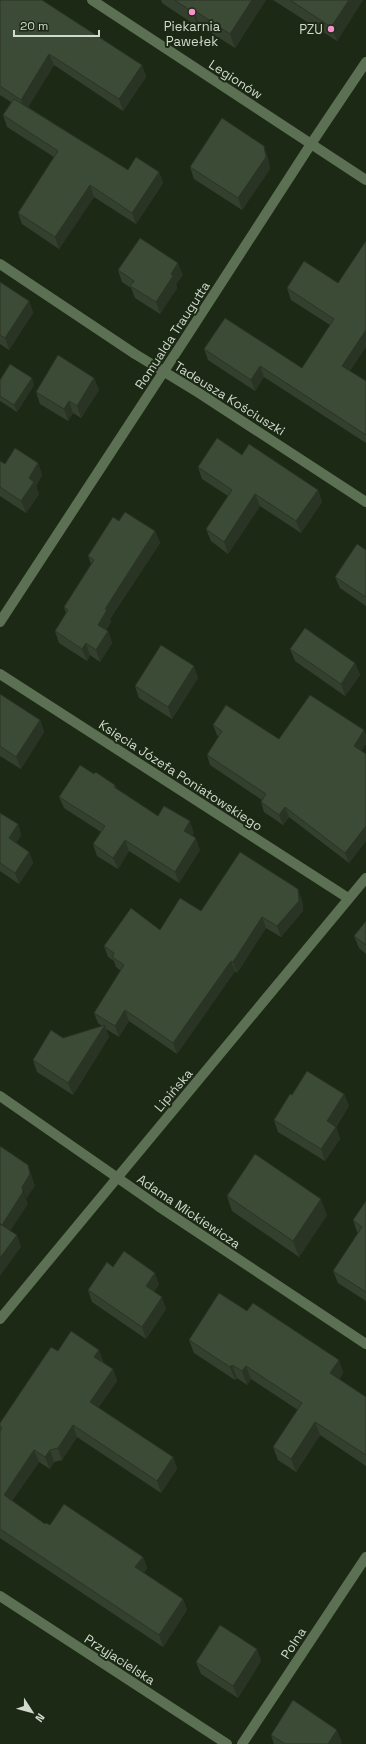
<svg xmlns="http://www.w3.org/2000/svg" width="366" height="1744" font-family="'Space Grotesk',sans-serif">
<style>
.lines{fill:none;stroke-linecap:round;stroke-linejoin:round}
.minor{stroke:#5c7053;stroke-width:10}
.wall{fill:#34402e}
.shaded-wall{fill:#2a3425}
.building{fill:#3c4b35;stroke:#2a3425}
.poi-dot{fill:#f890cb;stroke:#1c2a15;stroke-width:1.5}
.labels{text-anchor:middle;stroke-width:4;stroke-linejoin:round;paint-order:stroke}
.poi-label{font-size:13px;fill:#d1dacd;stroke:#1c2a15}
.street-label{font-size:13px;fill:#d1dacd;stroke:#1c2a15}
</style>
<rect width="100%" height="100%" fill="#1c2a15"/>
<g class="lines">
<path class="minor" d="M92 0 366 180
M0 264 135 354 199 393 366 502
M0 622 185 339 311 144 366 62
M0 674 348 898
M0 1096 158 1206 366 1344
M0 1319 366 878
M0 1596 227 1744
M242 1744 366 1557"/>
</g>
<path class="wall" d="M0 0 142 65 146 77 123 111 54 65 28 107 128 170 159 172 163 183 136 224 94 197 59 249 22 224 18 213 54 157 7 127 3 115 11 102 0 95Z
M161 0H266L235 48 199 25 198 27 162 3Z
M273 0H363L337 41Z
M268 158 270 169 242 210 194 179 190 167Z
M118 270 183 275 176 284 177 288 160 314 135 298 131 288 122 282Z
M0 282 29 301 33 313 9 350 0 344Z
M338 283 350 371 366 381V443L264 377 255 391 208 360 204 349 302 368 330 325 291 300 287 288Z
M94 378 99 390 81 418 73 413 68 421 40 404 36 392Z
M0 380 34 385 17 412 0 401Z
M242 455 318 490 322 502 301 533 260 506 228 554 211 541 206 529 228 496 202 479 198 467Z
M0 461 5 464 38 463 42 475 36 486 39 494 26 513 0 496Z
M119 521 155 531 160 543 110 619 111 622 106 630 108 631 112 643 100 662 90 655 87 661 59 643 55 631 66 613 64 607 91 564 88 556Z
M366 550V606L340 588 335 577Z
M290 649 355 663 360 675 345 696 295 661Z
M198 678 172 719 139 698 135 686Z
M0 694 40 720 44 732 21 769 0 756Z
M213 725 279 739 364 730 366 736V744L361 751 366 754V841L349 863 289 817 283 825 264 812 261 802 262 800 210 765 207 755 219 737 217 735Z
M94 774 115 785 117 789 158 816 194 833 192 836 200 850 179 883 129 851 118 869 97 856 93 844 101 832 64 808 59 797Z
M0 813 18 824 21 835 16 843 29 852 33 863 19 884 0 871Z
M302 900 303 911 281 937 266 928 237 973 235 971 177 1054 129 1021 119 1037 106 1029 109 1037 73 1095 37 1072 33 1060 63 1038 102 1026 98 1023 94 1013 121 971 116 967 114 961 108 957 104 946 160 930 201 911Z
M366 921V954L359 948 354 936Z
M344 1094 349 1106 336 1127 340 1139 325 1161 278 1132 274 1120 292 1095Z
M227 1196 327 1215 299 1257 232 1211Z
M366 1201V1301L338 1283 333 1271 358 1233 357 1232 353 1220Z
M113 1267 159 1284 154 1292 166 1309 146 1339 92 1302 88 1290Z
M247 1311 339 1360 343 1373 339 1380 366 1397V1466L320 1435 296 1472 278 1460 273 1447 298 1410 251 1379 247 1385 237 1378 235 1380 194 1353 189 1340Z
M99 1350 103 1361V1362L113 1369 117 1381 98 1408 173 1457 177 1469 161 1493 77 1437 62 1460 54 1462 50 1469 39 1462 12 1501 45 1524 143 1557 147 1568 144 1573 183 1599 187 1610 163 1647 0 1538V1423L58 1351Z
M257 1649 261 1661 238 1698 201 1674 196 1662Z
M271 1735 342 1742 340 1744H274Z"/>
<path class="shaded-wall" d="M252 0H266L235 48 230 34Z
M349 0H363L337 41 331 27Z
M194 10 199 25 198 27 193 12Z
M49 54 54 65 25 112 21 100Z
M142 65 146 77 123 111 119 99Z
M264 146 268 158 270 169 242 210 238 198Z
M159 172 163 183 136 224 132 213Z
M90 185 94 197 59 249 55 237Z
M178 263 183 275 176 284 177 288 160 314 156 302 171 274Z
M29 301 33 313 9 350 5 338Z
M366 330V347L346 377 342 366Z
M260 366 264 377 255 391 251 380Z
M32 378 34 385 17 412 14 405Z
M94 378 99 390 81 418 77 406Z
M69 401 73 413 68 421 64 409Z
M38 463 42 475 36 486 39 494 26 513 21 501 29 478Z
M318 490 322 502 301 533 296 521Z
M255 494 260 506 228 554 224 542Z
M155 531 160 543 110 619 111 622 102 637 98 625 105 609Z
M108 631 112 643 100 662 96 650Z
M86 643 90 655 87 661 82 649Z
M355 663 360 675 345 696 341 684Z
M194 666 198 678 172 719 168 707Z
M40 720 44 732 21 769 16 757Z
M364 730 366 736V744L357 756 354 746Z
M285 807 289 817 283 825 279 815Z
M190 821 194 833 188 842 184 831Z
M18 824 21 835 13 848 9 838Z
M366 826V841L349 863 345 853Z
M196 838 200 850 179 883 175 872Z
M125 840 129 851 118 869 113 858Z
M29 852 33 863 19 884 15 873Z
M298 889 302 900 303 911 281 937 277 926Z
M262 917 266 928 237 973 233 962Z
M231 961 235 971 177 1054 173 1043Z
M125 1010 129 1021 119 1037 115 1026Z
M105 1025 109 1037 73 1095 68 1083Z
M344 1094 349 1106 331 1133 327 1121Z
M336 1127 340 1139 325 1161 321 1149Z
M28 1165 35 1186 26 1199 22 1187Z
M23 1192 28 1204 6 1237 2 1225Z
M321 1199 327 1215 299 1257 293 1241Z
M17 1235 21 1247 0 1276V1258Z
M155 1273 159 1284 150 1298 146 1286Z
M162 1297 166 1309 146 1339 142 1327Z
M99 1350 103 1361 99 1369 94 1357Z
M339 1360 343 1373 334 1387 330 1373Z
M232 1365 237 1378 235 1380 230 1367Z
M246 1366 251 1379 247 1385 242 1371Z
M113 1369 117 1381 94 1414 90 1402Z
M315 1422 320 1435 296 1472 291 1459Z
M73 1425 77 1437 62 1460 58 1448Z
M34 1450 39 1462 8 1507 4 1495Z
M50 1450 54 1462 50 1469 45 1457Z
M173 1457 177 1469 161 1493 157 1481Z
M143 1557 147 1568 140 1579 135 1567Z
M183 1599 187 1610 163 1647 159 1635Z
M257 1649 261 1661 238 1698 233 1686Z
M337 1730 342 1742 340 1744H328Z"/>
<path class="building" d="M0 0H42L142 65 119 99 49 54 21 100 0 86Z
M174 0H252L230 34 194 10 193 12Z
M290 0H349L331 27Z
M14 99 128 170 136 157 159 172 132 213 90 185 55 237 18 213 58 151 3 115Z
M222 118 264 146 266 157 238 198 190 167Z
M140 238 178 263 171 274 173 276 156 302 130 286 134 281 118 270Z
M366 241V330L342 366 366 381V435L260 366 251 380 204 349 225 318 302 368 334 319 287 288 304 261 338 283Z
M0 282 29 301 5 338 0 335Z
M58 355 94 378 77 406 69 401 64 409 36 392Z
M10 364 32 378 14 405 0 396V380Z
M217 438 242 455 249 444 318 490 296 521 255 494 224 542 206 529 232 490 198 467Z
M15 448 38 463 29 478 34 482 21 501 0 487V461L5 464Z
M125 512 155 531 105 609 107 610 98 625 108 631 96 650 86 643 82 649 55 631 68 610 64 607 94 560 88 556 113 517 119 521Z
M357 544 366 550V597L335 577Z
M305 628 355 663 341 684 290 649Z
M161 645 194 666 168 707 135 686Z
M0 694 40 720 16 757 0 746Z
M310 695 364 730 354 746 366 754V826L345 853 285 807 279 815 261 802 266 794 207 755 222 731 213 725 226 705 279 739Z
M80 765 94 774 96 772 97 773 115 785 114 787 158 816 164 806 190 821 184 831 196 838 175 872 125 840 113 858 93 844 105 826 59 797Z
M0 813 18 824 9 838 29 852 15 873 0 863Z
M240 852 298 889 299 901 277 926 262 917 233 962 231 961 173 1043 125 1010 115 1026 94 1013 124 965 112 957 114 953 104 946 131 908 160 930 180 898 201 911Z
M366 921V945L354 936Z
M105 1025 68 1083 33 1060 51 1030 63 1038Z
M307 1071 344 1094 327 1121 336 1127 321 1149 274 1120 290 1094 292 1095Z
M0 1146 28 1165 30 1174 22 1187 23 1192 2 1225 0 1223Z
M255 1154 321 1199 293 1241 227 1196Z
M366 1201V1292L333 1271 362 1227 353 1220Z
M0 1224 17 1235 0 1258Z
M124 1251 155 1273 146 1286 162 1297 142 1327 88 1290 107 1262 113 1267Z
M219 1293 247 1311 253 1303 339 1360 330 1373 366 1397V1455L315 1422 291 1459 273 1447 302 1403 246 1366 242 1371 232 1365 230 1367 189 1340Z
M71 1331 99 1350 94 1357 113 1369 90 1402 173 1457 157 1481 73 1425 58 1448 50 1450 45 1457 34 1450 4 1495 45 1524 46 1523 50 1525 64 1504 143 1557 135 1567 183 1599 159 1635 0 1529V1432L2 1428 0 1427V1423L51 1347 58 1351Z
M220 1625 257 1649 233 1686 196 1662Z
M293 1700 337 1730 328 1744H285L271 1735Z"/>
<g class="poi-dot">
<circle cx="192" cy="12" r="4"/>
<circle cx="331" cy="29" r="4"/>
</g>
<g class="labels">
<g class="poi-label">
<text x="192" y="31">Piekarnia<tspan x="192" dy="15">Pawełek</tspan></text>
<text x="323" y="34" text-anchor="end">PZU</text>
</g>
<g class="street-label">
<text transform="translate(236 79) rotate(33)" y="5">Legionów</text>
<text transform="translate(172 335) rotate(-57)" y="5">Romualda Traugutta</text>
<text transform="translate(230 398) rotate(32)" y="5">Tadeusza Kościuszki</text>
<text transform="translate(181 775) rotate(33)" y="5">Księcia Józefa Poniatowskiego</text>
<text transform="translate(173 1090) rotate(-50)" y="5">Lipińska</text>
<text transform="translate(189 1211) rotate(34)" y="5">Adama Mickiewicza</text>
<text transform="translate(293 1643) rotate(-57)" y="5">Polna</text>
<text transform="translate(120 1659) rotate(33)" y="5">Przyjacielska</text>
</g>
</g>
<g transform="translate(32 1712) rotate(126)" stroke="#1c2a15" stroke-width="3" paint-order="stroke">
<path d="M0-3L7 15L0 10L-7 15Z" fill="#d1dacd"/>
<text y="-6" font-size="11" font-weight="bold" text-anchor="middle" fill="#d1dacd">N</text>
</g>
<path d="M14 30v6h85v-6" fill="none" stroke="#d1dacd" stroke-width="2"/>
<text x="20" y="30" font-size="12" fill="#d1dacd" stroke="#1c2a15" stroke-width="3" paint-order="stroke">20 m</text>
</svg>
